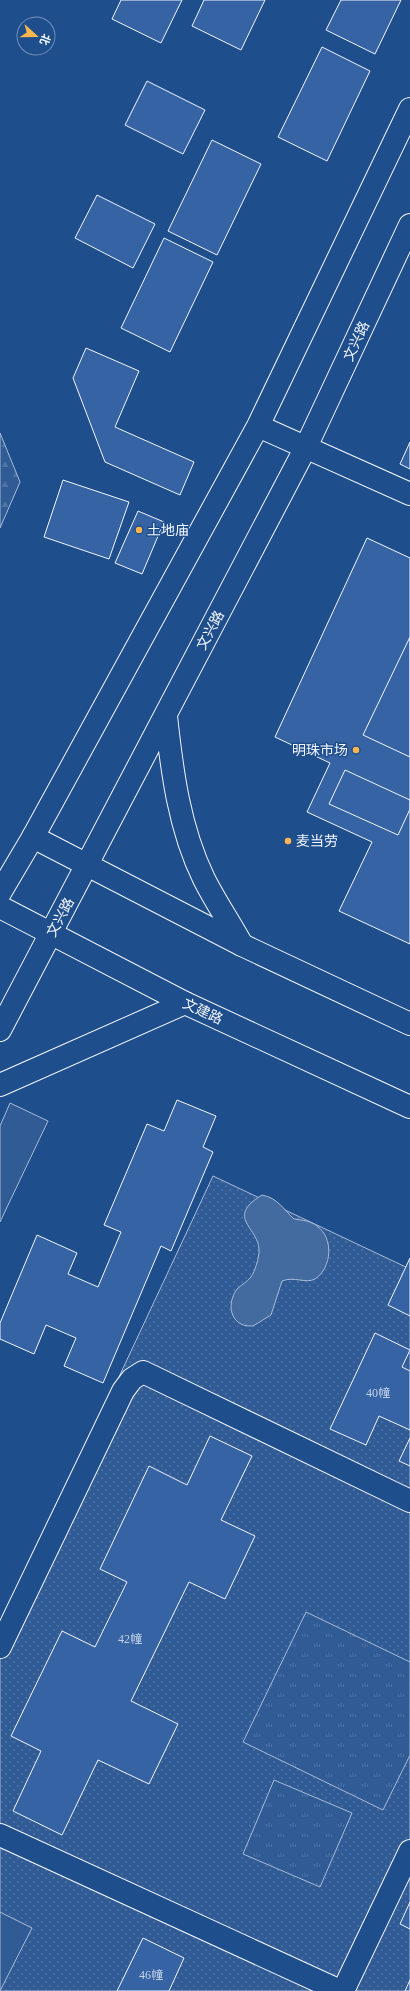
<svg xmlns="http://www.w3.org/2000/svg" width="410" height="1991" font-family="'Times New Roman','Noto Sans SC',serif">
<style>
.grass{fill:url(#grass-dots);stroke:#a8bbd7}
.forest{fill:url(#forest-firs);stroke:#a8bbd7}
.park{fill:url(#park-tufts);stroke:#a8bbd7}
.built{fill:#305b95;stroke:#a8bbd7}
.water{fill:#446ba0;stroke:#a8bbd7}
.building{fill:#3563a3;stroke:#f2f6ff}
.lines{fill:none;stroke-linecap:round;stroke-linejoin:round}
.minor-casing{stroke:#f2f6ff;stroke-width:24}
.major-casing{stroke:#f2f6ff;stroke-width:24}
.minor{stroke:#1f4e8c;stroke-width:22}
.major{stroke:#1f4e8c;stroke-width:22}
.poi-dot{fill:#ffb74d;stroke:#1f4e8c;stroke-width:1.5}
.labels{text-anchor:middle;stroke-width:3;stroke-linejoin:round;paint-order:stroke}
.number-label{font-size:12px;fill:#c3d1e8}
.street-label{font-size:14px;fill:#f2f6ff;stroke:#1f4e8c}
.poi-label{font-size:14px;fill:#f2f6ff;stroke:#1f4e8c;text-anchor:start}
</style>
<defs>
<pattern id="grass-dots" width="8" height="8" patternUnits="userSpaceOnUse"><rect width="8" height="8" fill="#305b95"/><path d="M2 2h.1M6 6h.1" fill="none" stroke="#4e73a5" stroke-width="1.8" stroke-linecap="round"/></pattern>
<pattern id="forest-firs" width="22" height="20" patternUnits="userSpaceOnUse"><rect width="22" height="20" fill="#305b95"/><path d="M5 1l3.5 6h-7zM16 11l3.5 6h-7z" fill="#4e73a5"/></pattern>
<pattern id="park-tufts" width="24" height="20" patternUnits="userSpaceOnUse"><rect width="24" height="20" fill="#305b95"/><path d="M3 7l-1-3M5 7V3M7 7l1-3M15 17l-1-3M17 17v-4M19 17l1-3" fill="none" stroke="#4e73a5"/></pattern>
</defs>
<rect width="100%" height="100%" fill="#1f4e8c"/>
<path class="grass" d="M213 1176 410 1269V1991H0V1631Z"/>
<path class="forest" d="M0 433 20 482 0 528Z"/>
<path class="park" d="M306 1612 410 1662V1755L383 1810 243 1742Z
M274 1780 352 1813 320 1887 243 1854Z"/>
<path class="built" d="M10 1103 48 1121 0 1222V1126Z
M0 1912 32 1928 0 1991Z"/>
<path class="water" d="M262 1195C278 1198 283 1209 294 1219 302 1220 311 1221 317 1226 334 1238 332 1268 315 1279 306 1284 294 1276 282 1281L271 1315 253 1326C250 1326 244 1326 241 1324 228 1317 229 1300 237 1289 241 1285 247 1282 251 1277 255 1271 259 1258 259 1251 260 1228 224 1218 262 1195Z"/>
<path class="building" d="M121 0H182L161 43 112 19Z
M204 0H265L241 50 192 26Z
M341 0H401L375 54 326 30Z
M322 47 370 71 327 161 278 137Z
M147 81 205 110 183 154 125 125Z
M212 140 261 164 217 255 168 231Z
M97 195 155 224 133 268 75 238Z
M164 238 213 262 170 352 121 328Z
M86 348 139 371 115 427 194 462 180 495 105 462 73 378Z
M410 442V469L400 464Z
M63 480 129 502 109 559 44 537Z
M138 511 164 522 142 574 115 563Z
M367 538 410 558V944L339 911 372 842 307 812 330 763 275 737Z
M410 637V757L363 735Z
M345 770 410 800V809L398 835 329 804Z
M177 1100 216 1116 203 1147 213 1152 171 1251 161 1246 103 1383 64 1366 76 1338 46 1325 34 1354 0 1339V1323L37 1235 77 1253 68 1274 98 1287 121 1232 104 1225 147 1124 164 1131Z
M410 1258V1316L388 1305Z
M375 1333 410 1350 402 1367 410 1371V1430L379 1416 366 1445 330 1429Z
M210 1436 252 1456 221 1520 255 1536 225 1599 189 1582 131 1701 178 1724 149 1784 98 1760 62 1835 13 1811 41 1751 11 1736 62 1631 95 1647 127 1582 100 1569 149 1466 187 1485Z
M410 1438V1466L399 1461Z
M410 1902V1929L400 1924Z
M143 1938 184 1958 169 1991H117Z
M410 1980V1991H405Z"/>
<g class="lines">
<g class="minor-casing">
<path id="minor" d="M258 426 410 494
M166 716C172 771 179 828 204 879 215 901 230 923 242 945
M0 893 33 837 258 426 410 109
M0 1030 306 447 410 225
M0 1085 185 1003
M0 1647 123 1391 132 1379 143 1372 410 1501
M0 1835 340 1991
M343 1991 410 1851"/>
</g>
<g class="major-casing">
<path id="major" d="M33 837 242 945 410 1024
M0 907 185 1003 410 1107"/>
</g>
<use href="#minor" class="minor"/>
<use href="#major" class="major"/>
</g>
<g class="poi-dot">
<circle cx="139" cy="530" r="4"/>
<circle cx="356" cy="750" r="4"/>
<circle cx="288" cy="841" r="4"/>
</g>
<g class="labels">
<g class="number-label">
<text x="378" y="1397">40幢</text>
<text x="130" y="1643">42幢</text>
<text x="151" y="1979">46幢</text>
</g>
<g class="street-label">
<text transform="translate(356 341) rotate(-65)" y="5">文兴路</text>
<text transform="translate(210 630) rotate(-62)" y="5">文兴路</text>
<text transform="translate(60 917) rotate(-62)" y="5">文兴路</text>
<text transform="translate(203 1011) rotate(25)" y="5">文建路</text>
</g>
<g class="poi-label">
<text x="147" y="535">土地庙</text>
<text x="348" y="755" text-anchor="end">明珠市场</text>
<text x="296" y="846">麦当劳</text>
</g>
</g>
<g transform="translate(36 36) rotate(111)"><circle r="19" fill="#1f4e8c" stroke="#7391ba"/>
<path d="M0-3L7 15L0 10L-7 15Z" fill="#ffb74d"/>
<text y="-6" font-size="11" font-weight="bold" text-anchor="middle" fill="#f2f6ff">北</text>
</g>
</svg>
